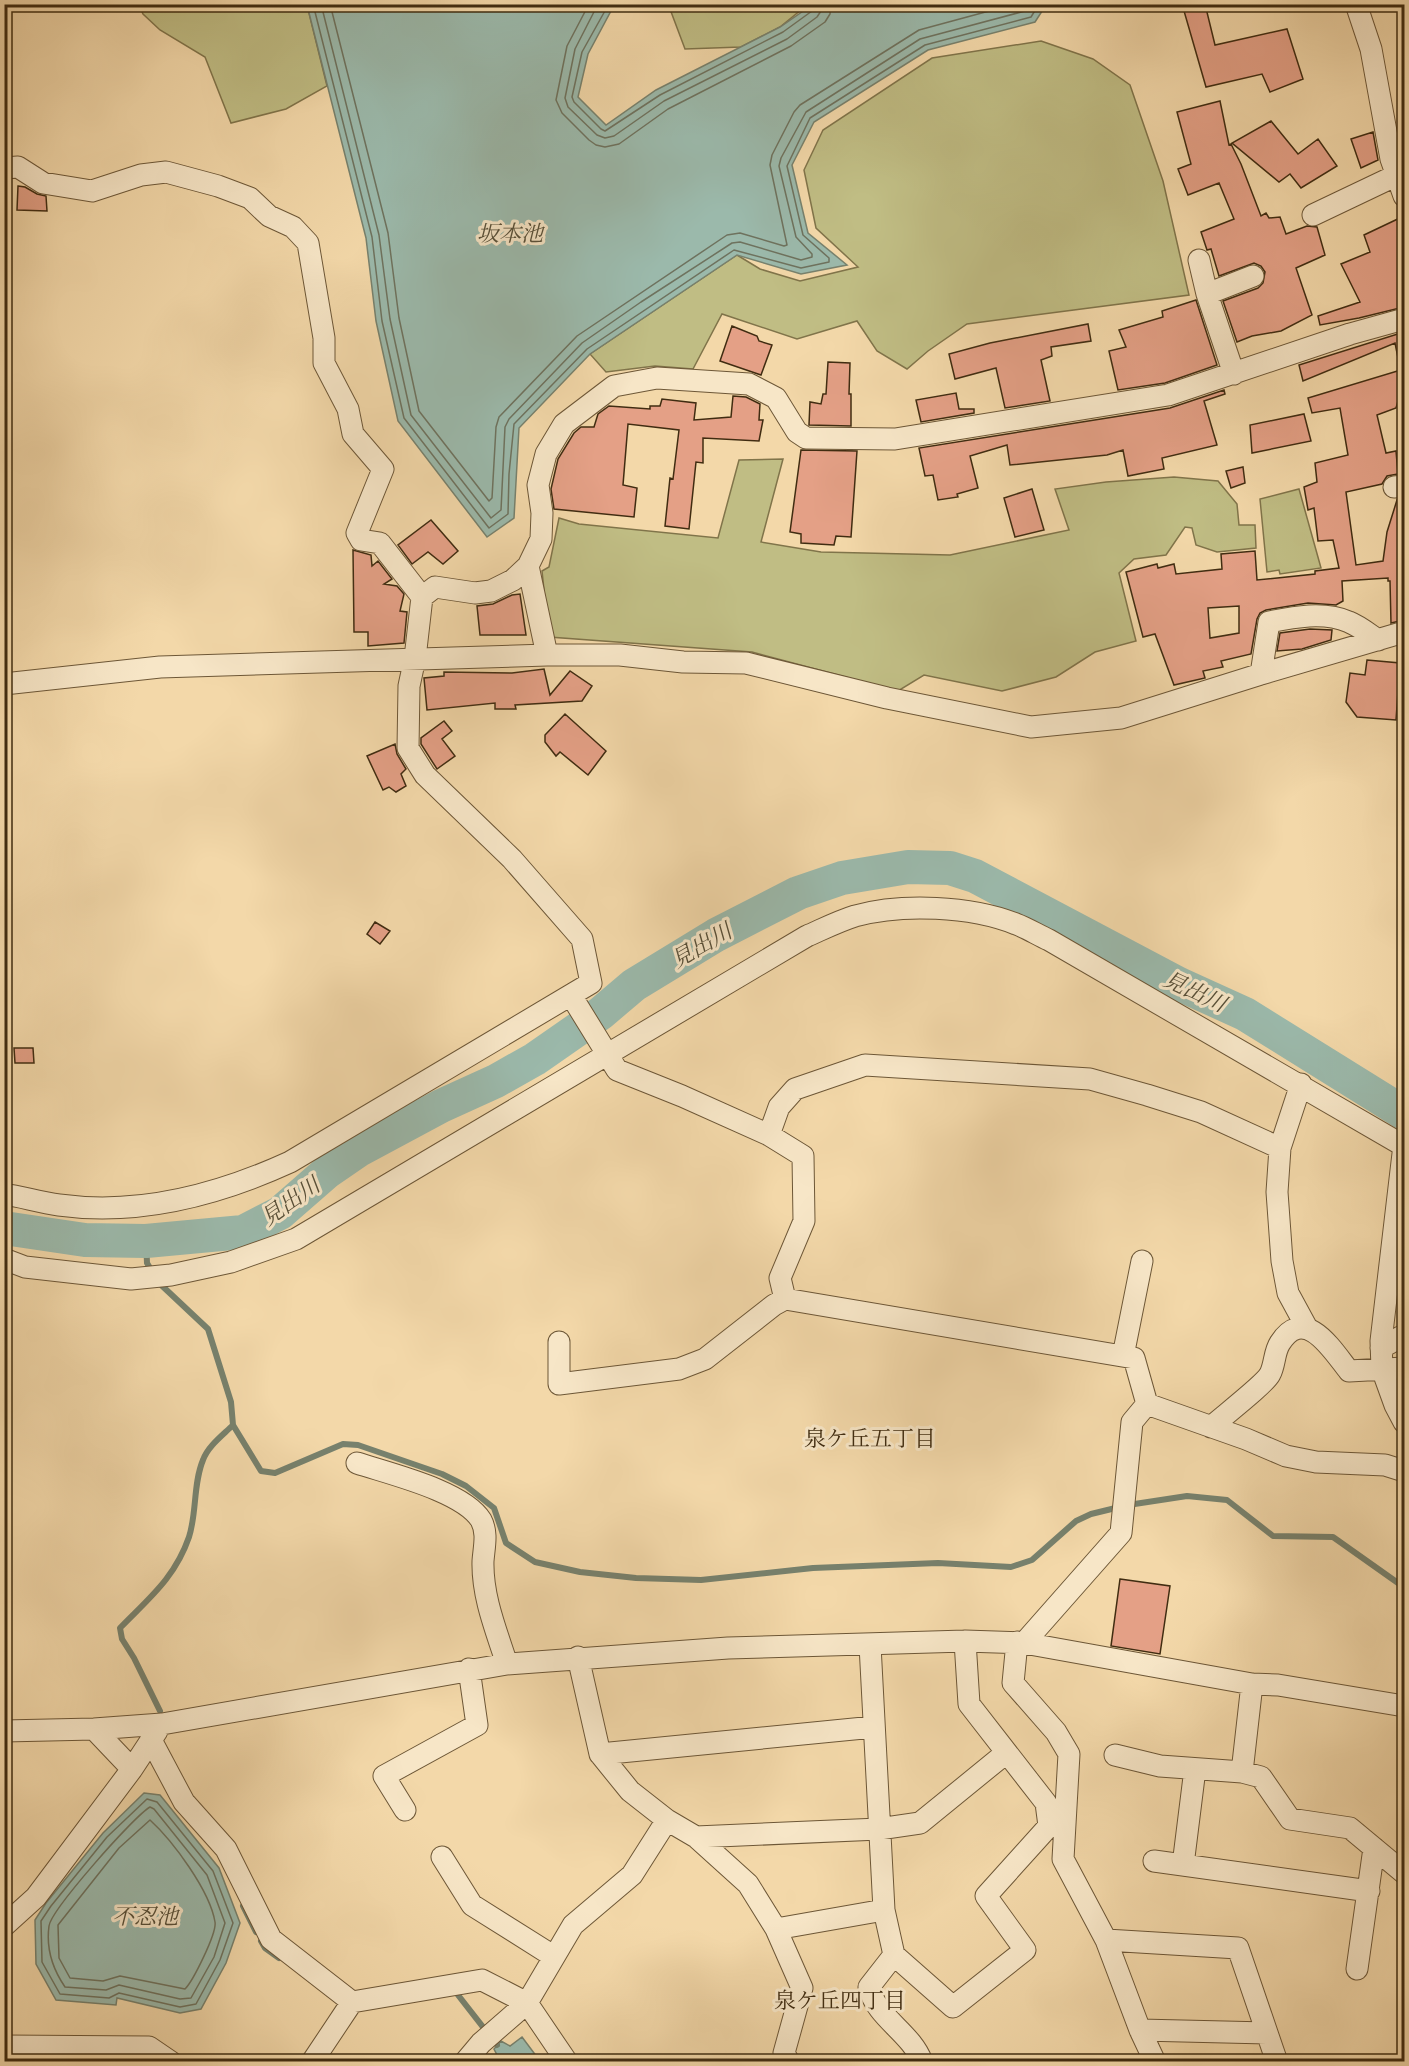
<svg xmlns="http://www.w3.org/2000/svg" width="1409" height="2066" font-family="'IM FELL Double Pica','Noto Serif JP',serif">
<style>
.green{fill:#c0bd84;stroke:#80744a;stroke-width:1.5}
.water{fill:#9bb9ab;stroke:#77816d;stroke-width:1.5}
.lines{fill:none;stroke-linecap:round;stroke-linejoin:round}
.shore{stroke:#6e725e;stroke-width:1.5}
.stream{stroke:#77816d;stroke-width:6}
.river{stroke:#9bb9ab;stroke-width:34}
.building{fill:#e4a086;stroke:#402c11;stroke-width:1.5;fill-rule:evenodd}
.minor-casing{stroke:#6d5737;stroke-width:23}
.minor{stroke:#f7e6c7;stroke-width:21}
.labels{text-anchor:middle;stroke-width:6;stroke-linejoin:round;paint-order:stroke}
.water-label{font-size:22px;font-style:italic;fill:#574f38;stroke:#f7e6c7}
.neighbourhood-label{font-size:22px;fill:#402c11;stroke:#f7e6c7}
</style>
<rect width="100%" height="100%" fill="#f3d8a9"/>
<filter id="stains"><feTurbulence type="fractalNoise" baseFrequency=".00333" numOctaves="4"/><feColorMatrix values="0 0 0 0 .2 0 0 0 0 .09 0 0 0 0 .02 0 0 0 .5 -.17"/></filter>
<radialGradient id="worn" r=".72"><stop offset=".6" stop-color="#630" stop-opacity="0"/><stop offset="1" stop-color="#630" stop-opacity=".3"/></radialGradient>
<path class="green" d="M670 4 807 5 780 27 741 47 685 49 670 9Z
M139 5H307L327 86 286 109 231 123 205 57 160 30 143 14Z
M1041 41 1093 59 1130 85 1163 181 1189 295 967 324 928 351 907 369 877 351 857 321 797 339 722 314 693 369 655 366 606 372 590 354 737 255 760 269 800 281 858 267 816 228 804 170 823 130 932 58Z
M783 459 761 542 821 552 950 555 1069 530 1055 489 1106 482 1174 477 1218 481 1237 504 1239 525H1255L1256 548 1217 552 1196 545 1192 528 1185 527 1166 555 1134 559 1119 573 1136 641 1095 652 1056 677 1002 691 924 675 898 691 752 652 549 637 542 571 549 567 559 518 579 524 718 538 739 460Z
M1299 489 1321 568 1280 574 1279 570 1267 572 1260 499Z"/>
<path class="water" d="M307 5H612V9L588 54 578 97 606 125 656 90 780 27 812 5H1046L1035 22 928 50 814 122 792 165 808 233 847 265 801 274 737 255 590 354 519 428 514 518 487 537 398 421 376 321 366 238Z
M144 1793 160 1795 219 1868 240 1923 226 1963 201 2009 180 2013 117 1998 116 2005 56 2000 36 1964 35 1920 46 1903 103 1833Z
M522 2037 540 2061H485L497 2055 494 2049 501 2041 510 2046Z"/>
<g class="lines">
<path class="shore" d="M313 4 372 237 382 321 404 418 489 528 508 514 509 474 514 424 587 349 734 250 801 268 829 262V258L803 235 787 166 810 118 925 45 1031 17 1039 4
M321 4 379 235 390 319 411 415 491 518 501 510 505 427 509 419 582 343 641 302 732 243 740 242 801 260 812 257V254L796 237 779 166 781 158 806 112 920 39 1025 11 1030 4
M330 4 388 233 399 318 419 411 489 501 492 498 496 427 499 417 577 336 727 235 740 233 784 246 787 245 770 165 772 155 794 112 800 105 919 30 1015 4
M589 4 567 46 556 100 562 113 589 140 596 145 605 147 619 144 668 109 791 46 825 22 830 14 831 4
M598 4 575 49 565 98 568 107 597 135 605 138 614 136 664 101 787 39 817 17 821 11 822 4
M606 4V9L582 52 572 97 574 102 601 129 605 131 660 95 783 32 812 11 814 4
M147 1799 157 1802 213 1871 233 1923 220 1960 196 2004 180 2007 119 1993 109 1998 60 1994 42 1962 41 1921 51 1906 107 1837Z
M150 1807 154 1809 207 1875 225 1923 214 1957 191 1998 180 1999 119 1985 106 1990 65 1987C52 1968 46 1948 49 1926 51 1910 134 1816 150 1807Z
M150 1820C173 1841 210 1891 215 1922 217 1933 193 1981 185 1989L120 1976 103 1981 70 1978 59 1958 58 1925 119 1848Z"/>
<path class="stream" d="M146 1241 147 1263 153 1273
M158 1282 208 1329 231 1402 233 1425 261 1471 275 1473 343 1444 358 1445 442 1474 466 1486 494 1508 506 1543 535 1562 580 1572 636 1578 701 1580 813 1568 938 1563 1011 1567 1032 1560 1076 1521 1091 1514 1128 1505 1187 1496 1227 1500 1273 1536 1333 1537 1398 1583 1404 1585
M160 1711 134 1658 122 1639 120 1628C148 1599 175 1578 189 1537 197 1512 193 1484 203 1460 208 1446 223 1435 233 1425
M243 1906 256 1932
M261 1941 265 1948 279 1958
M458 1995 497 2045"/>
<path class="river" d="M4 1228 85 1240 146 1241 243 1232 280 1213 327 1172 359 1150 441 1106 496 1081 535 1059 601 1013 634 985 716 935 798 893 842 878 908 867 950 868 975 876 1179 984 1245 1014 1404 1113"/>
</g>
<path class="building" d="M1182 4H1205L1215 45 1287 29 1303 79 1270 92 1262 74 1206 87Z
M1220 101 1229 145 1231 144 1241 164 1261 216 1266 213 1269 218 1280 217 1286 234 1307 226 1317 227 1325 255 1296 268 1312 315 1281 331 1252 336 1237 342 1223 301 1258 288 1263 283 1265 272 1261 266 1254 263 1219 276 1211 249 1207 250 1201 232 1234 219 1219 183 1188 195 1178 169 1191 164 1177 112Z
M1271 121 1298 154 1318 139 1337 166 1301 188 1290 174 1279 182 1232 143Z
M1373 132 1378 160 1361 168 1351 139Z
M18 186 25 187 37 194 46 196 47 211 17 210Z
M1404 216V307L1359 318 1320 325 1318 316 1360 302 1341 264 1370 252 1364 235Z
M1196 300 1217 365 1165 383 1118 390 1109 351 1126 347 1119 330 1163 317 1162 311Z
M1088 324 1091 341 1051 347 1052 356 1041 360 1050 401 1005 408 996 368 955 379 949 354 990 343Z
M732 326 757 336 759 341 772 345 761 375 720 361Z
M1404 332V358H1398L1395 343 1303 381 1299 365Z
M828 362 850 363 849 394H851V426L809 425 810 402 821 404 823 394H826Z
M1404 369V399L1398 401 1396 408 1377 415 1386 453 1396 451 1398 474 1387 476 1382 484 1346 492 1356 565 1383 561 1387 532 1397 500 1404 499V620L1391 623 1390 581H1388V578L1342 581 1343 601 1336 605 1308 603 1266 610 1260 613 1257 619 1251 654 1221 661 1223 667 1203 671 1205 678 1174 685 1155 634 1143 637 1126 572 1157 564 1158 568 1174 564 1176 574 1222 569 1221 554 1255 551 1257 580 1315 574V571L1339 568 1333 540 1318 541 1314 508 1308 510 1304 487 1317 482 1315 463 1348 455 1340 408 1312 413 1308 398ZM1239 606V633L1210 638 1208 608Z
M1224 390 1225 394 1204 401 1217 445 1162 458 1164 469 1128 476 1123 450 1107 455 1010 465 1007 445 970 456 978 488 957 494 958 497 938 500 933 475 925 476 919 448 1170 408Z
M956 393 959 409H974V413L921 422 916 400Z
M733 396 746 397 760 404 759 420H763L759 441 703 438V463L696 462 689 529 665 526 670 478 673 479 679 430 628 424 623 485 637 488 634 517 554 509 551 489 558 459 574 433 581 427H594L598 414 609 406 650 409V406H660L662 399 696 403 694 420 731 417Z
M1304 414 1311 441 1252 453 1250 425Z
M801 450 857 451 851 537 836 536 834 545 801 543V534L790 532Z
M1243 467 1245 483 1231 488 1226 471Z
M1032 489 1044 530 1015 537 1004 498Z
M431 520 458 551 443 564 428 552 412 564 398 545Z
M353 550 371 555 372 566 378 561 392 579 384 584 397 586 404 594 400 611 407 612 404 643 368 646V632H354Z
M520 594 526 635H480L477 606 493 604 512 595Z
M1310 629 1332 630 1331 640 1302 649 1277 651 1280 633Z
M1367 660 1400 663 1396 720 1357 717 1346 702 1350 673 1365 675Z
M544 669 550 695 570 671 592 686 582 701 515 705 516 709H495V703L427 710 424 678 444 676V672L512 673Z
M565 714 606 751 588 775 560 752 556 756 545 742V735Z
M444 721 452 731 442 739 455 756 437 769 421 744V738Z
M395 744 397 754 406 769 401 774 406 786 396 792 389 787 383 790 367 756Z
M375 922 390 931 380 944 367 934Z
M14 1048H33L34 1063H15Z
M1120 1579 1170 1586 1160 1654 1111 1646Z"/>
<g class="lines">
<g class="minor-casing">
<path id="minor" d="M1356 4 1371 49 1391 159 1404 196
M4 168 18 167 43 183 92 191 141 175 166 172 218 186 250 198 269 216 293 227 308 243 324 338V363L348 409 353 434 383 469 357 533 361 540 380 543 422 597 415 658 409 686 408 748 425 775 512 859 582 939 591 983 290 1162C218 1195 139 1216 59 1205 40 1202 22 1197 4 1194
M1313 215 1397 175
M1199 260 1207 294 1234 374
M1207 294 1253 276
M1394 487 1404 486
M528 566 547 655
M422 597 435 587 475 593 491 591 513 580 528 566 541 539 542 513 538 485 546 454 564 424 614 386 657 378 749 384 776 398 797 432 806 438 895 439 1168 395 1350 334 1404 319
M1261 674 1269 622C1294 617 1324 611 1349 622 1359 626 1369 634 1378 640
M4 684 160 667 547 655H620L683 662 746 663 887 698 1031 727 1121 718 1261 674 1404 632
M572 997 617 1070 682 1096 769 1135 803 1156 804 1221 780 1278 785 1299
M1301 1084 1280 1148 1277 1192 1282 1261 1288 1293 1307 1328
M769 1135 779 1107 795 1089 865 1065 1090 1079 1147 1095 1201 1112 1280 1148
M1404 1145 1381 1341 1382 1369 1395 1405 1404 1422
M4 1259 25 1267 131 1279 171 1275 231 1262 296 1239 807 936C823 929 839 921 855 916 902 903 971 906 1016 924 1027 928 1038 935 1049 940L1404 1146
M559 1342V1384L679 1369 705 1359 774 1305 785 1299 1134 1358 1147 1404 1132 1422 1121 1533 1024 1643
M1381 1348 1404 1335
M1123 1356 1142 1261
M1147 1404 1246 1439 1286 1456 1316 1462 1385 1465 1404 1471
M1211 1427C1222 1417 1265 1384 1270 1374 1275 1365 1274 1352 1280 1343 1305 1304 1333 1351 1349 1371L1404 1368
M357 1463C390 1474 463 1491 481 1520 488 1533 484 1547 483 1561 482 1596 496 1630 507 1664
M1017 1642 1013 1683 1056 1732 1069 1754 1063 1859 1106 1940 1140 2030 1155 2062
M870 1645 884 1910 894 1955 953 2007 1025 1950 986 1896 1049 1826 1046 1803 969 1704 965 1641
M578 1657 600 1754 630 1791 667 1820 696 1837 748 1884 776 1929 802 1988 784 2053 789 2062
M94 1729 132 1769
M4 1731 94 1729 162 1724 507 1664 728 1648 965 1641 1024 1643 1252 1684 1278 1685 1404 1706
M151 1740 184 1802 226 1849 271 1939 352 2002 482 1980 527 2003 567 2062
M600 1754 874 1727
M1115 1755 1160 1766 1242 1772 1261 1777 1290 1819 1350 1828 1404 1873
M1242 1772 1252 1684
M405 1810 384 1776 477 1725 469 1669
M696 1837 879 1829 920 1823 1006 1753
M442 1857 472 1905 553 1956
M1154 1861 1369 1891
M1183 1865 1195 1769
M4 1926 36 1897 132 1769 157 1731
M776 1929 884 1910
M1106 1940 1238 1948 1277 2062
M894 1955 869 1987C876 2018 911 2032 922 2062
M1357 1969 1374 1848
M1140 2030 1267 2033
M4 2046 149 2047 171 2062
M312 2062 352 2002
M465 2062 481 2043 527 2003 573 1925 632 1875 667 1820"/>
</g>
<use href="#minor" class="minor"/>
</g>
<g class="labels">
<g class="water-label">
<text x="510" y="241">坂本池</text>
<text transform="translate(701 945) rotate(-30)" y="8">見出川</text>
<text transform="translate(1195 991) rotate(25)" y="8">見出川</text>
<text transform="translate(290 1201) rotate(-35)" y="8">見出川</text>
<text x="145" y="1924">不忍池</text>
</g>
<g class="neighbourhood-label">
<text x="870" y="1446">泉ケ丘五丁目</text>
<text x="840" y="2008">泉ケ丘四丁目</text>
</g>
</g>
<rect width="1409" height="2066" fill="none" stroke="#f3d8a9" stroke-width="24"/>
<rect x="6" y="6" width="1397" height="2054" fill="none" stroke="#402c11" stroke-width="3"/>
<rect x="12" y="12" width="1385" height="2042" fill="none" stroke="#402c11" stroke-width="1.5"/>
<rect width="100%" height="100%" filter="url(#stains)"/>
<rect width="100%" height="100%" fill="url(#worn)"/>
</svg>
